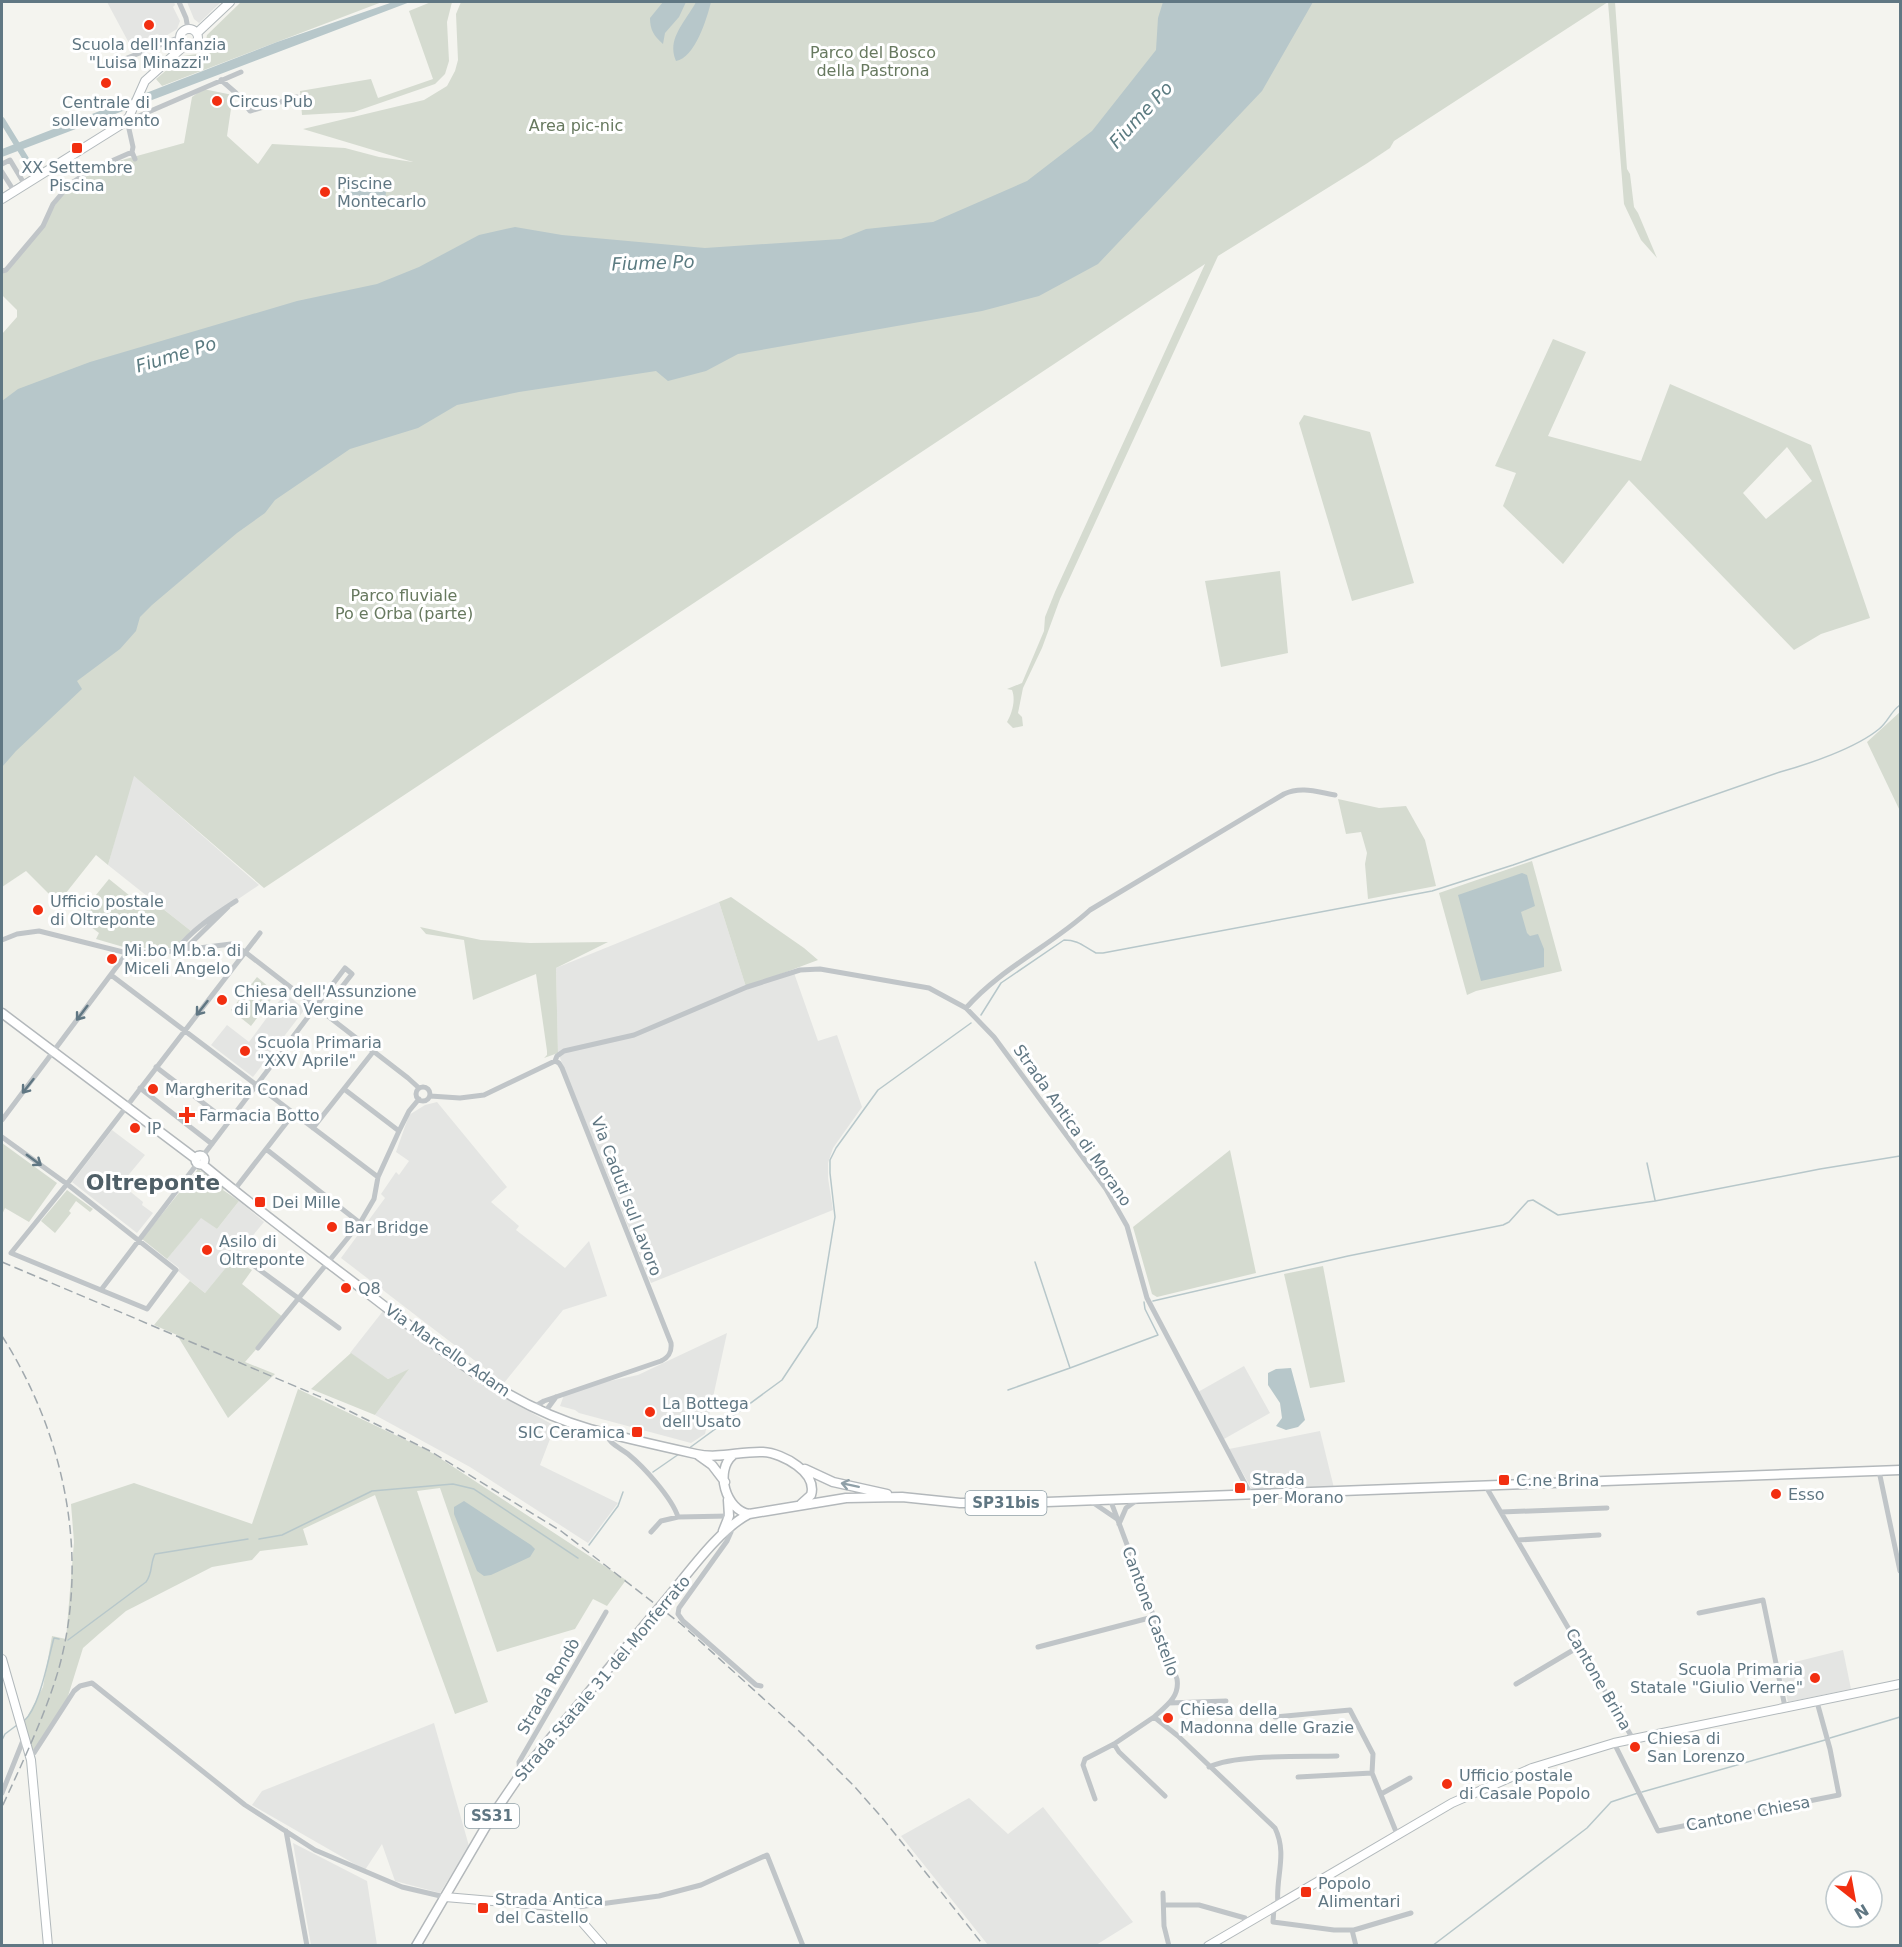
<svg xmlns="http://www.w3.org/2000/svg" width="1902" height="1947" font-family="'DejaVu Sans',sans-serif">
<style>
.built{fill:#e4e5e3}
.green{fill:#d5dbd0;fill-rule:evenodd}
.water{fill:#b7c7ca}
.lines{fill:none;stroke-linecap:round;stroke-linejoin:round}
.stream{stroke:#b7c7ca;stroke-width:1.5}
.canal{stroke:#b7c7ca;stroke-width:6}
.secondary-casing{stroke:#b2b9bc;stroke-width:10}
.primary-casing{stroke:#b3b8bb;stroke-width:11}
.street{stroke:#c0c5c8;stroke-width:5}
.secondary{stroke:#fff;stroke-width:8}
.primary{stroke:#fff;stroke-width:8}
.rail{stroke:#a0a8ad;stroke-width:1.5;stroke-dasharray:9 4.5;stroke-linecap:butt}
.primary-bridge-casing{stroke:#b3b8bb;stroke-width:11;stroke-linecap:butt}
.primary-bridge{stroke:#fff;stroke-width:8}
.oneway{stroke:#607783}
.oneway2{stroke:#90a0a8}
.poi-dot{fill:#f22f11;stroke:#fff;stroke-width:2}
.labels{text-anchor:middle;stroke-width:6;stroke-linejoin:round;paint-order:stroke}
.shield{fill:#fff;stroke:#90a0a8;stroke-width:1.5}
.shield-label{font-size:15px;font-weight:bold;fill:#607783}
.poi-label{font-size:16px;fill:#607783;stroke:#fff;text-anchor:start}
.park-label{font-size:16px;fill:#67795f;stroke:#fff}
.street-label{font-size:16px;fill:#607783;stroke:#fff}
.water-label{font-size:18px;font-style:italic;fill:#5b7b81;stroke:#fff}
.district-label{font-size:22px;font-weight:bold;fill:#4f5f67;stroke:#fff}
</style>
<rect width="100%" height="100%" fill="#f4f4ef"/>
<path class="built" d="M107 2H174L175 5 173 7 180 21 177 29 164 37 157 34 130 45Z
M187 2H186H221L199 23 194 19Z
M133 775 259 885 191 931 108 865Z
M719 902 746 987 793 970 818 1041 837 1035 862 1107 833 1148 828 1163V1178L833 1210 651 1283 558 1053 556 968Z
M285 993 305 1009 253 1077 211 1045 227 1025 249 1042Z
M437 1102 507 1187 491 1202 519 1226 516 1230 565 1268 589 1241 607 1296 563 1310 504 1383 341 1258 385 1198 381 1194 396 1172 399 1175 409 1161 396 1152 409 1115 425 1105Z
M112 1130 145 1155 121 1184 143 1202 142 1205 153 1213 137 1233 72 1182Z
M239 1201 264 1222 205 1293 178 1271 179 1268 167 1259 201 1217 217 1229Z
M383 1311 475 1381 555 1426 540 1465 618 1503 588 1543 470 1467 375 1415 408 1370 388 1379 350 1353Z
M727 1333 705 1434 691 1443 579 1413 575 1410 560 1406 564 1395 581 1387 638 1375Z
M1244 1366 1270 1413 1224 1439 1198 1392Z
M1320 1431 1334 1488 1253 1491 1229 1449Z
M1843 1650 1851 1689 1788 1702 1779 1666Z
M434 1723 469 1846 440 1893 395 1881 382 1844 365 1870 252 1805 262 1791Z
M969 1798 1008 1834 1043 1807 1133 1922 1096 1945H988L901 1836Z
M293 1843 367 1881 377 1945H311Z"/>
<path class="green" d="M241 2H382L162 86 156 79 183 56 197 54 201 51 205 46 207 35Z
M431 2H452L447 22 449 61 445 74 435 84 354 112 302 115 300 91 371 79 378 98 433 79 409 11Z
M461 2H1615L1627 169 1630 174 1634 207 1638 213 1657 258 1641 240 1624 204 1608 2 1394 141 1390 148 1366 164 1218 256 1060 599 1042 648 1023 688 1018 713 1022 717 1023 726 1013 728 1007 722C1012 713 1016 700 1012 690L1007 689 1022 683 1044 631 1045 617 1055 592 1205 264 264 888 134 776 108 865 96 855 58 903 26 871 2 887V334L17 317V310L2 295V272L41 229 61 195 83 178 115 162 184 143 192 97 203 89 233 95 227 136 258 164 272 144 345 148 379 157 413 162 303 129 424 100 447 86 455 71 458 60 456 14Z
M1553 339 1586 352 1548 436 1641 461 1670 384 1811 445 1870 618 1821 634 1794 650 1629 480 1563 564 1503 506 1516 473 1495 466ZM1787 447 1812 481 1766 519 1743 493Z
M1304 415 1370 432 1414 583 1352 601 1299 423Z
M1280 571 1288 653 1221 667 1205 581Z
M1900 712V811L1867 742Z
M1338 799 1379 808 1406 806 1425 840 1436 886 1368 899 1365 864 1367 853 1361 832 1346 834Z
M1532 861 1562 971 1476 991 1467 995 1439 893Z
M109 879 140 904 148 897 191 931 173 948H127L96 939 99 933 78 917Z
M731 897 804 948 818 960 746 987 719 902Z
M420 927 481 940 530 943 608 942 556 968 558 1053 544 1058 547 1055V1051L536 974 473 1000 464 940 426 934Z
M257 977 276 993 251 1026 231 1010Z
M2 1143 57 1183 29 1222 5 1208 2 1215Z
M1230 1150 1256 1273 1157 1297 1152 1294 1133 1227Z
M198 1169 225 1187 223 1190 239 1201 217 1229 201 1218 167 1259 142 1239Z
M67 1190 93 1209 90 1212 76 1201 69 1211 71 1213 55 1233 41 1221Z
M233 1259 252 1270 242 1284 284 1318 245 1362 275 1374 228 1418 177 1335 154 1325 190 1281 205 1293Z
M1323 1266 1345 1382 1310 1388 1284 1274Z
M351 1353 388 1379 409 1369 375 1415 311 1389Z
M298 1389 429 1451 626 1580 607 1606 593 1599 575 1629 497 1652 440 1488 417 1491 488 1702 455 1714 375 1495 303 1529 308 1545 260 1551 252 1560 212 1567 126 1611 100 1633 83 1648 64 1709 32 1752 24 1723 43 1687 52 1636 66 1639 74 1542 71 1504 134 1483 252 1524Z"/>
<path class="water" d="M393 2H410L2 157V149L277 42Z
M663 2H686L679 17 665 33 663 44C654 36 650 30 650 18Z
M696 2H711C707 18 695 58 676 61 666 39 686 21 696 2Z
M1163 2H1313L1262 91 1098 264 1039 296 982 311 738 354 706 371 668 381 656 371 519 392 457 405 418 428 350 449 275 500 265 513 237 533 152 605 140 617 136 631 120 649 77 681 82 689 16 751 2 767V401L18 389 90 362 297 301 377 284 419 267 479 235 515 227 562 235 705 248 841 239 866 229 933 222 1027 181 1092 131 1156 50 1158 18Z
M345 186 386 190 385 207 344 204Z
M1522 873 1527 875 1535 906 1521 912 1527 933 1530 936 1538 934 1544 949V967L1481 981 1458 895Z
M1291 1368 1305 1420 1298 1427 1286 1430 1276 1426 1282 1418 1280 1403 1268 1385V1373L1276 1369Z
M464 1501 531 1545 535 1549 530 1557 491 1575 484 1576 477 1571 454 1514V1507Z"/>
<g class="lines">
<path class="stream" d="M981 1015 1001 983 1064 940C1079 940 1084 947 1096 953H1103L1432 891 1513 865 1780 772C1809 764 1856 748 1879 729 1888 722 1891 711 1900 705
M1647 1163 1655 1200
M1035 1262 1070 1368 1158 1335 1145 1309 1144 1302
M1153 1301 1348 1256 1503 1225 1509 1222 1528 1201 1533 1200 1558 1215 1655 1201 1820 1169 1900 1156
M1008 1390 1070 1368
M688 1449 782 1380 817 1327 835 1217 830 1173V1160L836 1148 878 1090 971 1023
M653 1472 679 1454
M259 1539 282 1535 372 1491 453 1484 474 1489 578 1558
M589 1545 618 1506 623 1492
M68 1640 146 1582C153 1573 150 1563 155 1554L248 1539
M24 1721C40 1707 48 1659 54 1638L59 1639
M1830 1738 1900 1717
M2 1740 5 1734 17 1725
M1642 1792 1825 1740
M1432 1946 1587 1828 1611 1802 1638 1793"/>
<path class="canal" d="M2 120 26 159"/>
<g class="secondary-casing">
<path id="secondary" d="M180 38a9 9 0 1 1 18 0a9 9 0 1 1-18 0Z
M197 33 230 2
M2 199 122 124 129 117 145 81 184 46
M2 1659 31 1760 48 1946
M445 1897 565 1907 575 1914 603 1946
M1208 1946 1452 1803 1532 1768 1614 1743 1900 1684"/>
</g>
<g class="primary-casing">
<path id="primary" d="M2 1013 196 1159
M195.5 1160a4.5 4.5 0 1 1 9 0a4.5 4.5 0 1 1-9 0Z
M202 1164C256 1209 314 1252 370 1295 438 1347 505 1405 590 1429 624 1438 660 1446 696 1454 719 1459 740 1451 763 1452 783 1453 818 1473 811 1495L801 1504
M698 1455 712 1465 725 1482
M733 1455C714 1471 726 1510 749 1514L846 1498 902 1497 960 1503H1020L1900 1470
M805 1469 833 1482 887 1494
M723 1531 729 1516 728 1500
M665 1601C687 1575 719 1529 749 1514
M416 1946 492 1816 520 1775 653 1615"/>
</g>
<path class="street" d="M179 2 186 18 188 29
M102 68 180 37
M221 80 236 93 250 111 297 97
M129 117 139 116 241 72
M127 120 133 147 132 152 135 159
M2 164 10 160 25 185
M2 172 14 191
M2 271 6 270 43 226 53 204 70 184 91 170 132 152
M2 940 17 934 39 931 127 953 175 951 231 944 245 952 408 1078 419 1088
M184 950 228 907
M175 951C193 929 213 916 236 901
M111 975 378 1177
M966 1008C1001 968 1052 945 1090 910L1284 794C1301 786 1317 792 1335 795
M555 1061 557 1056 564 1051 634 1035 747 987 800 970 820 969 929 988 966 1008 994 1037 1106 1189 1127 1226 1147 1298 1251 1495
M156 1067 228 1122
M416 1094a7 7 0 1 1 14 0a7 7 0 1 1-14 0Z
M140 1088 212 1144
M344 1089 399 1131
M430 1096 460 1098 484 1095 555 1061
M2 1120 127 953
M313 1128 373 1052
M2 1137 67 1184 176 1270 147 1309 11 1253 67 1184 260 933
M266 1149 360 1223
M202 1157 345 968 352 974 341 988
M235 1189 294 1113
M242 1257 339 1328
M101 1290 197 1164
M258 1348 360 1223 374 1199 378 1177 399 1131 409 1111 419 1099
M534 1407 544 1401 661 1361C669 1357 672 1352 671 1343L562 1068 559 1063 555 1061
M545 1412 556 1397
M605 1432C609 1444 619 1447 628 1454 644 1467 672 1498 678 1517L729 1516
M1879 1471 1900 1571
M1485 1485 1633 1739
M1110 1499 1177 1679C1180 1697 1166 1706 1154 1717L1178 1736 1275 1828C1288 1855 1275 1877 1278 1905
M1092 1502 1117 1519
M1501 1512 1607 1508
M1119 1524 1126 1508 1137 1500
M731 1526V1532L727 1541 679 1608 678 1614 683 1621 756 1685 761 1686
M651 1532 661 1521 678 1517
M1518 1540 1599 1535
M1699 1613 1763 1600 1785 1707
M1038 1647 1153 1617
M1516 1684 1580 1646
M1169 1703 1226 1701
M1275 1717 1350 1710 1373 1754 1372 1773
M1614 1743 1658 1831 1839 1795 1830 1749 1817 1702
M1114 1744 1119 1752 1165 1796
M30 1755 34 1753 74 1691 80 1686 92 1683 245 1805 315 1850 402 1887 445 1897
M1209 1767C1237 1754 1304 1757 1337 1756
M520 1775 519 1762 606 1612
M1298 1777 1372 1773 1397 1834
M2 1793 24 1738
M1381 1794 1410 1778
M1095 1799 1083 1765 1085 1759 1114 1744 1154 1717
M286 1831 307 1946
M1163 1893 1164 1926 1169 1946
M1164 1905H1199L1245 1918 1248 1922
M1274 1907 1273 1922 1334 1930H1354L1411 1913
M571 1910 578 1907 659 1896 701 1885 767 1855 803 1946
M1352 1930 1356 1946"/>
<use href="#secondary" class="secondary"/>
<use href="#primary" class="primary"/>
<path class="rail" d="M2 1262 323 1398 430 1451 561 1531 681 1624 797 1729 854 1786 884 1820 984 1946
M2 1336C64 1433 90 1554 59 1668 45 1716 23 1761 2 1807"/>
<g class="primary-bridge-casing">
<path id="primary-bridge" d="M653 1615 665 1601"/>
</g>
<use href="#primary-bridge" class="primary-bridge"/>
</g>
<defs><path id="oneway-shaft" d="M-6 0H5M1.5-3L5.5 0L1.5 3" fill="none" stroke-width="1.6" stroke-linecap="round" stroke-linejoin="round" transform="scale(1.5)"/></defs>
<g class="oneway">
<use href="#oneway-shaft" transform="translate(202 1008) rotate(128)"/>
<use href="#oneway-shaft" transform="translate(82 1013) rotate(127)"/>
<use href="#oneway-shaft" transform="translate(28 1086) rotate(128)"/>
<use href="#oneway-shaft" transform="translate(34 1160) rotate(36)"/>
</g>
<use class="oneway2" href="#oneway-shaft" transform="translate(850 1485) rotate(-168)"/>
<g class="poi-dot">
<circle cx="149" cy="25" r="6"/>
<circle cx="106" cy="83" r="6"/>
<circle cx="217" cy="101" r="6"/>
<rect x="71" y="142" width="12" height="12" rx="3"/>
<circle cx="325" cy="192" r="6"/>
<circle cx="38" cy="910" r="6"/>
<circle cx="112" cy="959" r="6"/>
<circle cx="222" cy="1000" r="6"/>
<circle cx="245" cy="1051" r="6"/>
<circle cx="153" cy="1089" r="6"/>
<path d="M184 1106h6v6h6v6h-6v6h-6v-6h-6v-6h6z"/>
<circle cx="135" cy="1128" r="6"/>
<rect x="254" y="1196" width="12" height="12" rx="3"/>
<circle cx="332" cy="1227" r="6"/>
<circle cx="207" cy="1250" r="6"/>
<circle cx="346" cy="1288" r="6"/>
<circle cx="650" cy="1412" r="6"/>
<rect x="631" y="1426" width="12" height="12" rx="3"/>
<rect x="1498" y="1474" width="12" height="12" rx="3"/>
<rect x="1234" y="1482" width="12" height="12" rx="3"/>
<circle cx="1776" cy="1494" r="6"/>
<circle cx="1815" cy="1678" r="6"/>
<circle cx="1168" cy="1718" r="6"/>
<circle cx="1635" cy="1747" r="6"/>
<circle cx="1447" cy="1784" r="6"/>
<rect x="1300" y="1886" width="12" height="12" rx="3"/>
<rect x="477" y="1902" width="12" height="12" rx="3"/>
</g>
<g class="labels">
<g class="shield">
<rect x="965.5" y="1491" width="81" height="24" rx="4.5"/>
<rect x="465" y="1804" width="54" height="24" rx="4.5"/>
</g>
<g class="shield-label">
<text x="1006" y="1508">SP31bis</text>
<text x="492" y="1821">SS31</text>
</g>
<g class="poi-label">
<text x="149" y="50" text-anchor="middle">Scuola dell'Infanzia<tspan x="149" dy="18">"Luisa Minazzi"</tspan></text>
<text x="229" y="107">Circus Pub</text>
<text x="106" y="108" text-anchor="middle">Centrale di<tspan x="106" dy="18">sollevamento</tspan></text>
<text x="77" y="173" text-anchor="middle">XX Settembre<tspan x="77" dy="18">Piscina</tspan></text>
<text x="337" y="189">Piscine<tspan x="337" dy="18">Montecarlo</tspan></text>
<text x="50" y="907">Ufficio postale<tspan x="50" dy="18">di Oltreponte</tspan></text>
<text x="124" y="956">Mi.bo M.b.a. di<tspan x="124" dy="18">Miceli Angelo</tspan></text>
<text x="234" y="997">Chiesa dell'Assunzione<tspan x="234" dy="18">di Maria Vergine</tspan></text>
<text x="257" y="1048">Scuola Primaria<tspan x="257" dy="18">"XXV Aprile"</tspan></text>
<text x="165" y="1095">Margherita Conad</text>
<text x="199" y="1121">Farmacia Botto</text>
<text x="147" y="1134">IP</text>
<text x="272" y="1208">Dei Mille</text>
<text x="344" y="1233">Bar Bridge</text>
<text x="219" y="1247">Asilo di<tspan x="219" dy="18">Oltreponte</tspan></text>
<text x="358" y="1294">Q8</text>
<text x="662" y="1409">La Bottega<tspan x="662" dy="18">dell'Usato</tspan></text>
<text x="625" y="1438" text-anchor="end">SIC Ceramica</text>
<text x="1252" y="1485">Strada<tspan x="1252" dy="18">per Morano</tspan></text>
<text x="1516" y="1486">C.ne Brina</text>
<text x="1788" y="1500">Esso</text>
<text x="1803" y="1675" text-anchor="end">Scuola Primaria<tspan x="1803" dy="18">Statale "Giulio Verne"</tspan></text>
<text x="1180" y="1715">Chiesa della<tspan x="1180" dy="18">Madonna delle Grazie</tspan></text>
<text x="1647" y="1744">Chiesa di<tspan x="1647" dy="18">San Lorenzo</tspan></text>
<text x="1459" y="1781">Ufficio postale<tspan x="1459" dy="18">di Casale Popolo</tspan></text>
<text x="1318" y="1889">Popolo<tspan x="1318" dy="18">Alimentari</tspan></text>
<text x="495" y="1905">Strada Antica<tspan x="495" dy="18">del Castello</tspan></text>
</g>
<g class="park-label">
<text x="873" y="58">Parco del Bosco<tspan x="873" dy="18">della Pastrona</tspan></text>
<text x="576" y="131">Area pic-nic</text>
<text x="404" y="601">Parco fluviale<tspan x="404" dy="18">Po e Orba (parte)</tspan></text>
</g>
<g class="street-label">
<text transform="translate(1073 1125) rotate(55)" y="6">Strada Antica di Morano</text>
<text transform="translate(627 1196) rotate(69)" y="6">Via Caduti sul Lavoro</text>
<text transform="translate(448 1350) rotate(35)" y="6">Via Marcello Adam</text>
<text transform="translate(1151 1611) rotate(70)" y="6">Cantone Castello</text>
<text transform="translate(602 1678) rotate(-50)" y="6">Strada Statale 31 del Monferrato</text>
<text transform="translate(1599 1679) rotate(60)" y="6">Cantone Brina</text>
<text transform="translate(548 1686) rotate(-60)" y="6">Strada Rondò</text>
<text transform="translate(1748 1813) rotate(-11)" y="6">Cantone Chiesa</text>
</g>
<g class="water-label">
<text transform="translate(1141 115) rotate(-47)" y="6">Fiume Po</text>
<text transform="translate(653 263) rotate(-2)" y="6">Fiume Po</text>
<text transform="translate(176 355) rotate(-17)" y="6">Fiume Po</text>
</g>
<g class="district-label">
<text x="153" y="1190">Oltreponte</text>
</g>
</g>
<rect width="1902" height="1947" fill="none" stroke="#607783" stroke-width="6"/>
<g transform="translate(1854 1899) rotate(149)"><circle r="28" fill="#ffffff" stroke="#bfc9cd" stroke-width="1.5"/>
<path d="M0-4.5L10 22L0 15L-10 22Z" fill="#f22f11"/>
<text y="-9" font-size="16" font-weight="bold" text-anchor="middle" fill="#607783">N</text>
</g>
</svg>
